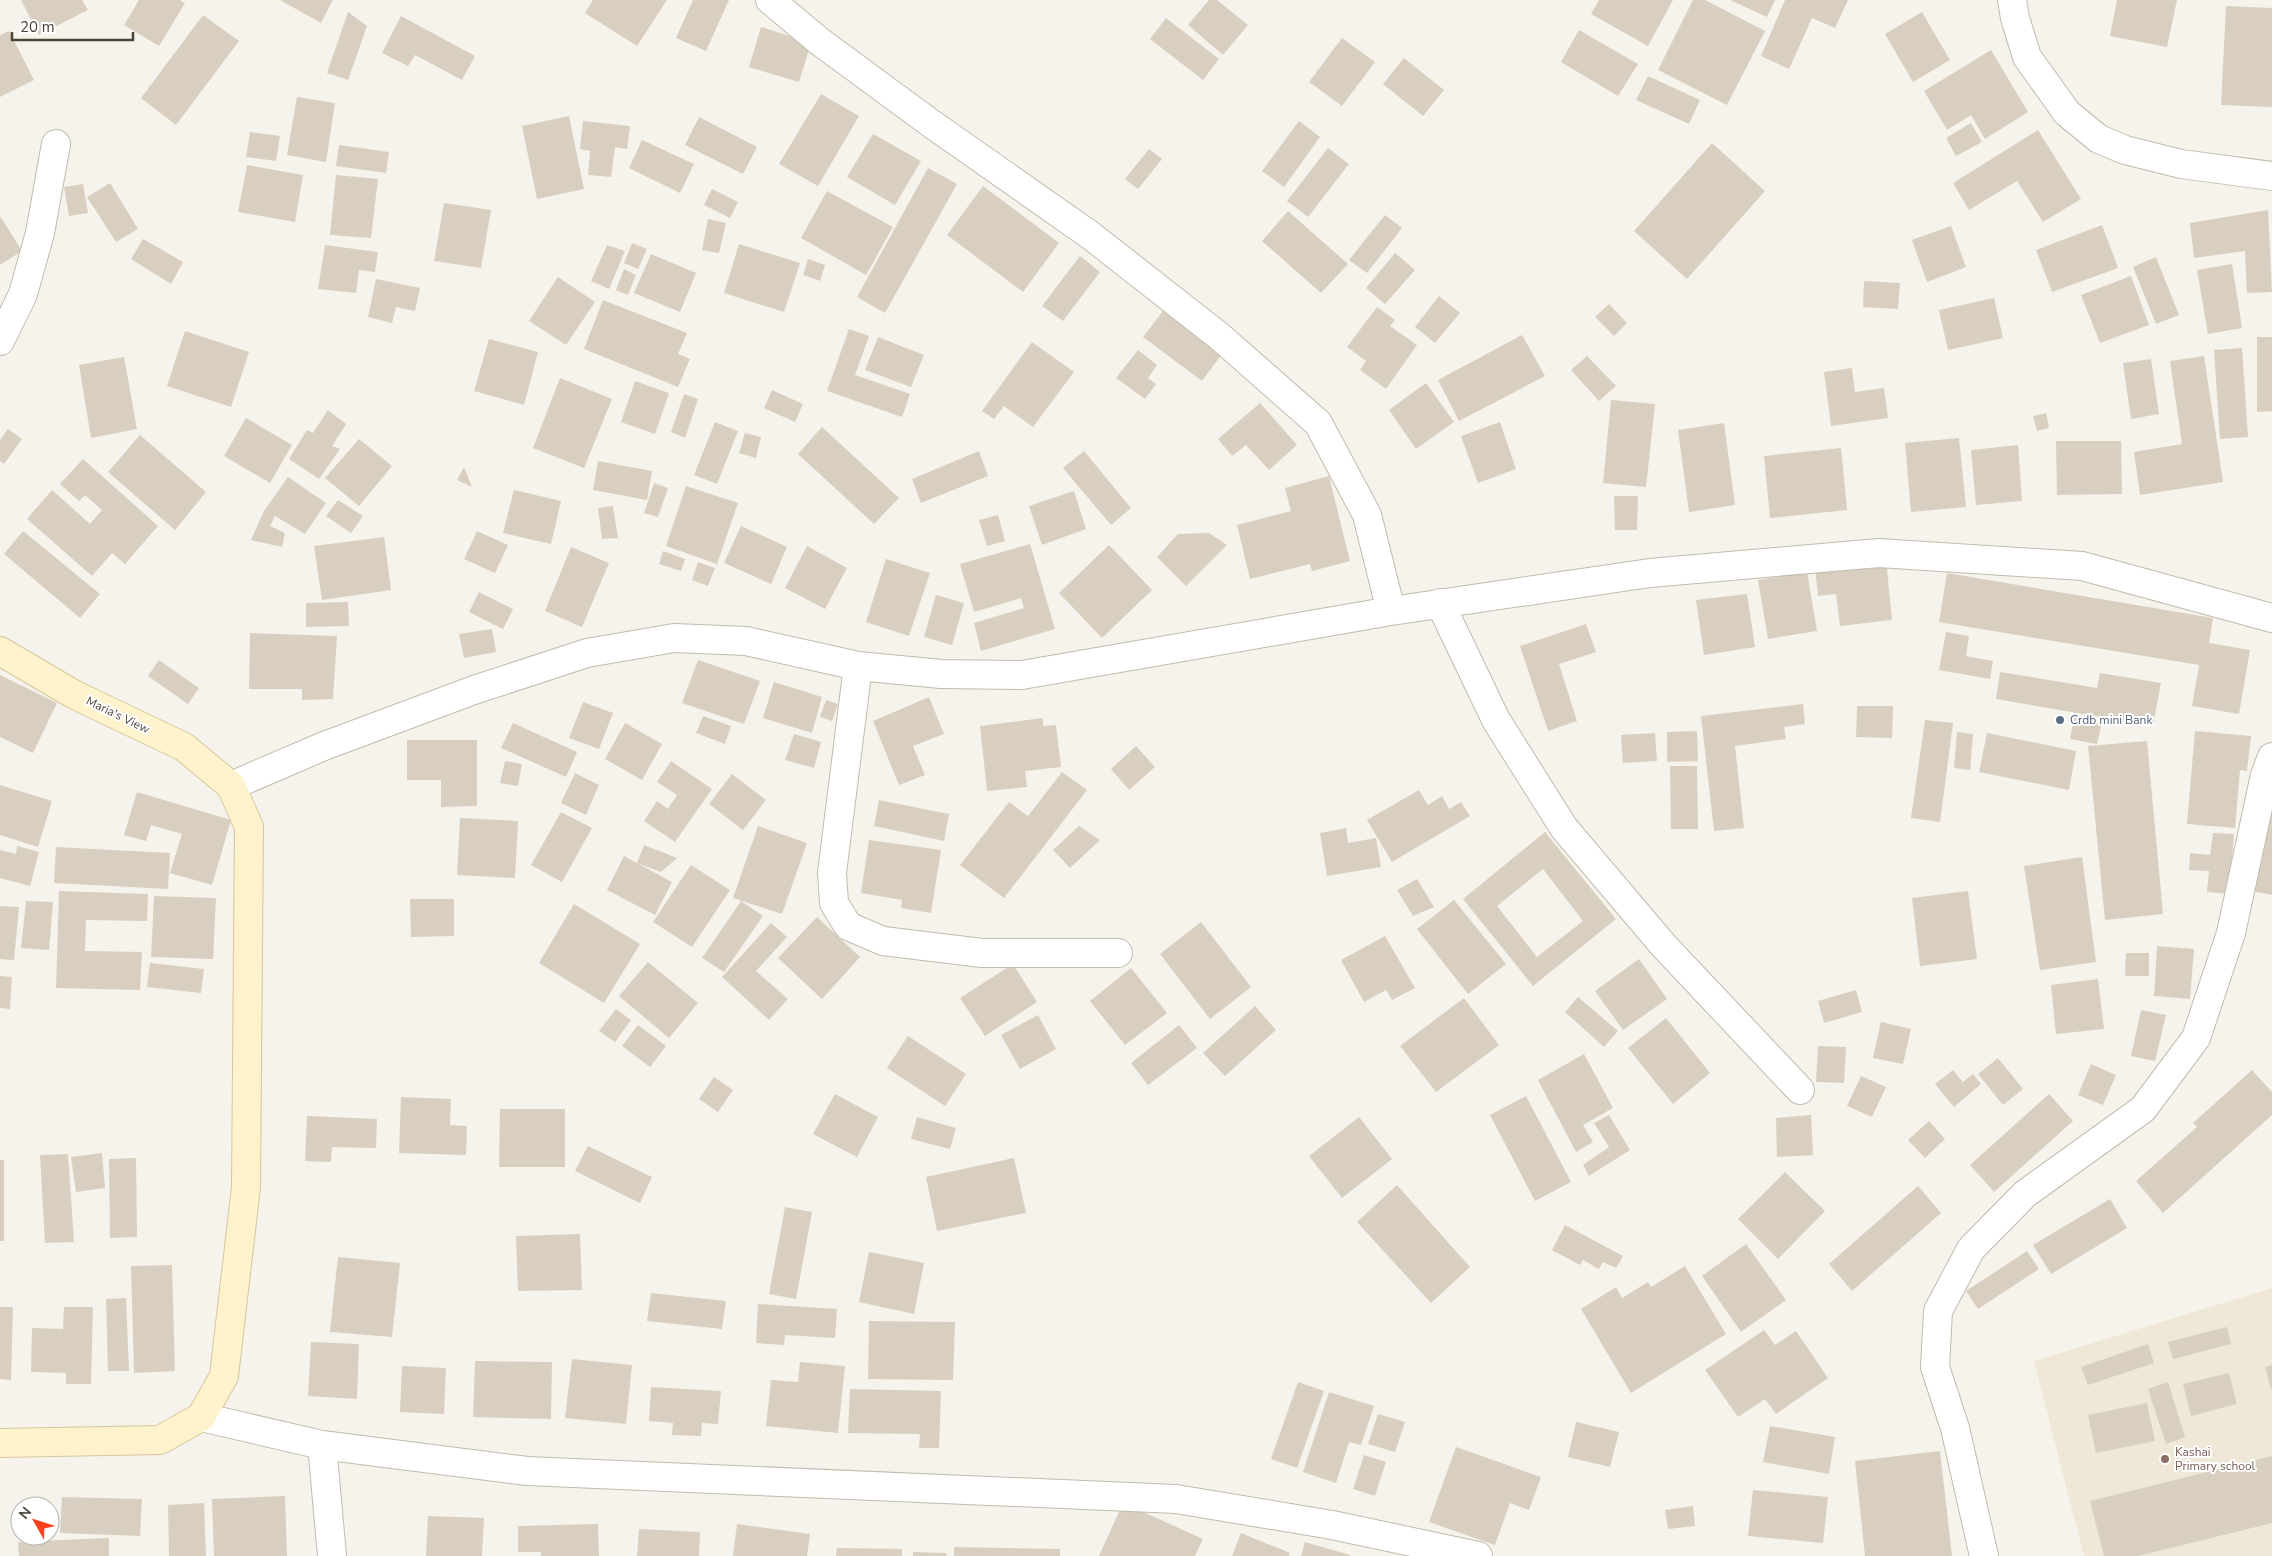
<svg xmlns="http://www.w3.org/2000/svg" width="2272" height="1556" font-family="'Nunito Sans',sans-serif">
<style>
.education{fill:#efe8d6}
.building{fill:#d8cfc1;fill-rule:evenodd}
.lines{fill:none;stroke-linecap:round;stroke-linejoin:round}
.street-casing{stroke:#c2bbae;stroke-width:30}
.secondary-casing{stroke:#d6c79b;stroke-width:30}
.street{stroke:#fff;stroke-width:28}
.secondary{stroke:#fff3cd;stroke-width:28}
.service-dot{fill:#5c6f8a;stroke:#fff;stroke-width:2}
.education-dot{fill:#8d6e63;stroke:#fff;stroke-width:2}
.labels{text-anchor:middle;stroke-width:4;stroke-linejoin:round;paint-order:stroke}
.street-label{font-size:12px;fill:#4b4439;stroke:#fff}
.service-label{font-size:12px;fill:#4e5e75;stroke:#fff;text-anchor:start}
.education-label{font-size:12px;fill:#785e54;stroke:#fff;text-anchor:start}
</style>
<rect width="100%" height="100%" fill="#f6f3ec"/>
<path class="education" d="M2272 1288V1556H2084L2034 1361Z"/>
<path class="building" d="M21 0H82L88 10 39 35Z
M139 0H180L185 3 159 46 124 25Z
M280 0H333L321 23Z
M593 0H667L637 46 585 13Z
M693 0H729L706 51 676 38Z
M1209 0H1217L1248 25 1223 55 1188 25Z
M1599 0H1673L1648 46 1591 14Z
M1693 0H1705L1765 31 1727 105 1658 70Z
M1730 0H1775L1767 17Z
M1785 0H1848L1835 28 1812 18 1789 69 1761 56Z
M2117 0H2177L2167 47 2110 36Z
M2226 6 2272 8V107L2221 105Z
M348 12 367 26 348 80 327 73Z
M1922 12 1950 60 1913 82 1885 34Z
M203 15 239 41 176 125 141 98Z
M401 16 475 56 462 80 415 55 408 66 382 53Z
M1166 18 1219 59 1203 80 1150 39Z
M761 27 811 43 799 82 749 67Z
M1579 30 1638 64 1618 96 1561 62Z
M9 31 34 80 0 97V35Z
M1342 38 1375 62 1342 106 1309 82Z
M1991 50 2028 112 1985 139 1971 115 1947 130 1924 91Z
M1404 58 1444 90 1423 116 1383 84Z
M1648 76 1700 100 1689 124 1636 100Z
M821 94 859 116 818 186 779 164Z
M297 97 335 103 326 162 287 155Z
M569 116 584 189 537 199 522 126Z
M699 117 757 147 743 174 685 145Z
M583 121 630 126 627 149 615 147 611 177 588 175 590 151 580 149Z
M1299 121 1320 137 1284 187 1262 171Z
M1971 123 1982 142 1956 156 1946 138Z
M2038 130 2081 199 2043 222 2017 181 1969 210 1953 183Z
M250 132 280 136 276 161 246 157Z
M873 134 921 161 895 205 847 177Z
M642 140 694 164 680 193 629 168Z
M1712 143 1765 191 1687 279 1634 231Z
M339 145 389 152 386 173 336 166Z
M1328 148 1349 164 1308 217 1287 201Z
M1149 149 1162 159 1138 189 1125 179Z
M247 165 303 175 295 222 238 212Z
M928 168 957 184 885 313 857 297Z
M336 175 378 179 371 238 330 235Z
M110 183 138 229 116 242 87 197Z
M83 184 88 213 69 216 64 187Z
M983 186 1059 243 1023 292 947 235Z
M712 189 738 202 730 218 704 205Z
M827 191 893 227 866 275 801 238Z
M444 203 491 210 481 268 434 261Z
M2268 210 2272 292 2247 293 2245 251 2194 258 2190 223Z
M1288 211 1348 264 1321 293 1262 241Z
M1385 215 1402 228 1367 273 1349 260Z
M0 216 22 251 0 265Z
M708 219 726 223 719 253 702 250Z
M2102 225 2118 268 2052 292 2036 250Z
M1951 226 1966 267 1927 282 1912 240Z
M143 239 183 262 171 284 131 259Z
M632 243 647 249 638 269 624 263Z
M739 244 800 263 784 312 724 293Z
M325 245 378 252 375 272 359 270 356 293 318 289Z
M607 245 625 251 609 289 591 281Z
M1395 253 1415 270 1385 304 1366 288Z
M651 254 696 273 680 312 634 293Z
M1080 256 1100 272 1063 321 1042 306Z
M2156 257 2179 315 2156 324 2133 267Z
M808 259 825 265 820 281 803 275Z
M2232 264 2242 328 2208 334 2197 270Z
M624 269 636 275 628 295 616 290Z
M2131 276 2149 325 2100 343 2081 295Z
M558 277 595 302 566 345 529 321Z
M376 279 420 288 415 311 396 307 392 323 368 317Z
M1864 281 1900 283 1898 309 1863 307Z
M1439 296 1460 313 1435 343 1415 327Z
M1994 298 2003 338 1948 350 1939 310Z
M603 300 687 333 678 354 690 359 678 387 584 349Z
M1609 304 1627 323 1614 336 1595 317Z
M1377 307 1395 320 1390 326 1417 345 1386 389 1360 370 1366 361 1347 347Z
M1163 311 1222 354 1202 381 1143 337Z
M849 329 869 336 855 375 910 394 902 417 827 391Z
M185 331 249 352 231 407 167 386Z
M1522 335 1545 376 1459 421 1438 380Z
M878 337 924 355 911 387 865 370Z
M2257 337H2272V411L2257 412Z
M489 339 538 352 524 405 474 391Z
M1032 342 1074 372 1033 427 1004 406 994 419 982 411Z
M2242 348 2248 437 2220 439 2214 350Z
M1138 350 1157 365 1148 378 1156 384 1145 399 1116 378Z
M1587 356 1616 386 1599 401 1571 370Z
M2204 356 2223 482 2140 495 2134 452 2182 444 2170 361Z
M124 357 137 429 91 438 79 365Z
M2151 359 2159 414 2131 419 2123 363Z
M1852 368 1855 392 1884 388 1888 418 1831 426 1824 372Z
M560 378 612 399 584 468 533 448Z
M635 381 669 393 655 434 621 422Z
M1426 383 1454 422 1416 449 1389 410Z
M772 390 803 404 795 422 764 408Z
M684 394 698 399 685 438 671 432Z
M1611 400 1655 404 1646 487 1603 483Z
M1260 403 1297 445 1269 470 1246 445 1232 456 1218 439Z
M328 410 346 424 332 446 340 449 319 479 289 459 307 430 313 433Z
M2046 413 2049 428 2037 431 2033 416Z
M246 418 292 445 270 483 224 456Z
M715 422 738 431 717 484 694 475Z
M1500 422 1516 469 1478 483 1461 436Z
M1724 423 1735 505 1689 512 1678 430Z
M822 427 899 498 874 524 798 454Z
M8 429 22 439 4 464 0 461V440Z
M745 433 761 437 756 458 739 453Z
M140 435 206 492 175 530 108 472Z
M1959 438 1966 507 1911 512 1905 443Z
M359 439 392 466 359 506 325 478Z
M2056 441H2121L2122 494 2057 495Z
M2018 445 2022 501 1976 505 1971 450Z
M1841 448 1847 510 1770 518 1764 456Z
M979 451 988 476 921 503 912 479Z
M1084 451 1131 508 1111 525 1063 468Z
M83 459 158 526 125 564 112 553 92 576 27 519 52 490 90 524 102 510 85 495 79 501 60 484Z
M598 461 652 471 647 500 593 490Z
M464 467 472 487 457 480Z
M1329 476 1350 561 1312 571 1310 564 1250 579 1237 525 1291 511 1285 488Z
M288 477 326 503 305 534 275 516 270 526 285 533 282 547 251 540 264 511Z
M654 483 668 488 658 517 644 513Z
M686 486 738 503 717 564 666 546Z
M514 490 561 501 551 544 503 533Z
M1074 491 1086 529 1042 545 1029 506Z
M1614 496H1638L1637 530H1615Z
M338 500 363 516 351 533 326 516Z
M613 506 618 538 602 539 598 508Z
M998 515 1005 541 987 546 979 520Z
M741 526 787 547 771 584 724 563Z
M23 531 100 594 80 618 4 554Z
M477 531 508 545 495 573 464 559Z
M1209 533 1227 545 1186 586 1157 557 1178 534Z
M384 537 391 590 322 600 314 546Z
M1030 544 1055 629 981 651 974 623 1024 608 1021 598 974 612 960 564Z
M1109 545 1152 590 1102 638 1059 593Z
M807 546 847 568 825 609 785 588Z
M571 547 609 563 582 627 545 611Z
M663 551 685 559 681 571 659 564Z
M886 559 930 573 909 636 866 622Z
M1886 559 1892 620 1840 626 1836 594 1818 596 1815 567Z
M698 562 715 568 708 586 692 580Z
M1807 572 1817 631 1768 639 1758 580Z
M1947 573 2213 618 2209 643 2250 650 2239 714 2192 706 2199 665 1939 622Z
M479 592 513 609 503 629 469 612Z
M1747 594 1755 647 1704 655 1696 600Z
M936 595 964 603 952 645 924 637Z
M348 602 349 626 306 627V603Z
M1586 624 1596 652 1559 664 1577 721 1548 731 1520 646Z
M492 629 496 652 464 658 459 634Z
M1946 632 1969 636 1966 656 1993 661 1990 679 1939 670Z
M250 633 337 636 333 699 302 700V689H249Z
M159 660 199 688 188 704 148 676Z
M698 660 760 681 744 724 682 703Z
M2000 672 2097 688 2100 673 2161 683 2153 726 1996 699Z
M0 675 57 703 33 753 0 737Z
M774 682 822 697 812 733 763 718Z
M929 697 944 734 913 746 925 775 899 785 873 721Z
M826 700 838 704 832 721 820 717Z
M583 702 613 713 599 749 569 738Z
M1803 704 1805 724 1784 727 1786 739 1735 746 1744 828 1714 831 1701 716Z
M1857 706H1893L1892 738 1856 737Z
M703 716 731 726 725 744 696 733Z
M2074 717 2102 722 2097 744 2070 739Z
M1043 718V726L1056 725 1061 767 1025 771 1027 787 987 791 980 726Z
M1925 720 1953 723 1940 822 1911 818Z
M513 723 577 752 566 777 501 748Z
M625 723 662 744 642 780 605 759Z
M1697 731 1698 761 1667 762V732Z
M2195 731 2251 736 2247 771 2240 770 2235 828 2187 824Z
M1957 732 1973 734 1970 770 1954 768Z
M1655 733 1657 761 1623 763 1621 735Z
M1987 733 2076 751 2069 790 1979 772Z
M794 734 821 742 814 768 785 760Z
M407 740H477V806L441 807V780H407Z
M2147 741 2163 914 2105 920 2088 746Z
M1136 746 1155 767 1129 790 1111 769Z
M505 761 522 764 518 786 500 783Z
M671 761 712 789 675 842 644 821 657 801 668 809 677 795 657 782Z
M1670 766H1697L1698 829H1671Z
M1062 772 1087 790 1004 898 960 865 1009 802 1028 816Z
M575 773 599 785 586 815 561 803Z
M732 774 766 800 743 830 709 804Z
M0 785 52 801 38 847 0 835Z
M1419 790 1428 805 1442 796 1449 809 1461 802 1470 816 1392 862 1367 820Z
M2272 790V895L2252 891Z
M137 792 231 820 212 885 170 873 182 834 151 825 146 841 124 835Z
M879 800 949 814 944 841 874 826Z
M561 812 592 828 562 882 531 865Z
M460 818 518 821 515 878 457 875Z
M758 826 807 843 782 914 733 898Z
M1079 826 1100 840 1070 868 1053 850Z
M1346 828 1348 843 1376 838 1381 867 1327 876 1320 833Z
M1545 832 1616 919 1533 986 1463 899ZM1543 869 1583 921 1537 957 1497 906Z
M2213 833 2234 834 2229 894 2207 892 2209 871 2189 870 2190 853 2210 855Z
M869 840 941 850 931 913 901 908 902 900 861 893Z
M644 845 677 858 661 872 637 863 672 882 655 915 607 890 624 856 637 863Z
M17 846 39 852 30 886 0 878V850L16 854Z
M56 847 170 853 168 889 54 883Z
M2082 857 2096 962 2040 970 2024 866Z
M691 865 730 890 692 947 653 922Z
M1417 879 1434 907 1413 916 1397 890Z
M59 891 148 894 147 921 86 920 85 951 142 952 140 990 56 988Z
M1968 891 1977 959 1920 966 1912 898Z
M154 896 216 898 213 959 151 957Z
M410 899H454V936L411 937Z
M1454 900 1506 964 1468 994 1417 929Z
M26 901 53 902 49 950 21 948Z
M741 901 763 916 724 972 702 958Z
M574 904 640 944 604 1003 539 963Z
M0 906 19 907 14 960 0 959Z
M817 917 860 957 822 999 778 958Z
M1201 922 1251 987 1210 1019 1160 954Z
M771 923 787 937 756 971 788 999 769 1020 722 977Z
M1385 936 1415 988 1392 1000 1386 990 1364 1002 1341 960Z
M2157 946 2194 949 2190 999 2154 996Z
M2126 953H2149V976H2125Z
M1639 959 1667 999 1623 1030 1595 991Z
M648 962 698 1003 669 1038 619 996Z
M150 963 204 969 201 993 147 987Z
M1013 964 1037 1002 985 1036 960 998Z
M1131 968 1167 1013 1125 1045 1090 1001Z
M0 976 12 977 10 1009 0 1008Z
M2098 979 2104 1029 2056 1034 2051 985Z
M1856 990 1862 1012 1824 1023 1818 1001Z
M1578 997 1618 1031 1604 1047 1565 1012Z
M1464 998 1499 1045 1436 1092 1400 1046Z
M1255 1006 1276 1030 1225 1076 1203 1053Z
M616 1009 631 1020 615 1042 599 1031Z
M2141 1010 2166 1015 2155 1061 2131 1056Z
M1038 1015 1056 1049 1020 1069 1001 1035Z
M1666 1018 1710 1073 1673 1104 1628 1048Z
M1881 1022 1911 1029 1903 1064 1873 1058Z
M638 1025 666 1046 650 1067 622 1046Z
M1179 1025 1197 1048 1148 1085 1131 1063Z
M908 1036 966 1074 945 1106 887 1068Z
M1818 1046 1846 1047 1844 1083 1816 1082Z
M1584 1054 1613 1108 1583 1125 1593 1142 1576 1152 1538 1080Z
M1998 1058 2023 1089 2003 1105 1978 1074Z
M2091 1064 2116 1075 2103 1105 2078 1095Z
M1953 1070 1963 1082 1973 1074 1981 1084 1954 1107 1935 1084Z
M2252 1070 2272 1092V1115L2163 1213 2136 1181 2197 1127 2193 1123Z
M1861 1076 1886 1087 1872 1117 1847 1106Z
M714 1077 733 1090 718 1112 699 1099Z
M835 1094 878 1117 857 1157 813 1134Z
M2049 1094 2073 1121 1994 1192 1970 1165Z
M1526 1096 1571 1182 1535 1201 1490 1115Z
M401 1097 451 1099 450 1125 467 1126 466 1155 399 1153Z
M500 1109H565V1167H499Z
M1609 1115 1630 1150 1589 1176 1583 1165 1609 1147 1594 1123Z
M1811 1115 1813 1155 1777 1157 1776 1118Z
M307 1116 377 1119 376 1148 332 1147 331 1162 305 1161Z
M917 1117 956 1128 950 1149 911 1139Z
M1359 1117 1392 1159 1342 1198 1309 1156Z
M1929 1121 1945 1139 1925 1158 1908 1140Z
M588 1146 652 1177 640 1203 575 1171Z
M102 1153 105 1188 76 1192 71 1157Z
M68 1154 74 1242 45 1243 40 1155Z
M136 1158 137 1237 110 1238 109 1159Z
M1014 1158 1026 1213 937 1231 926 1177Z
M0 1160H4V1241H0Z
M1785 1172 1825 1211 1778 1259 1738 1219Z
M1397 1185 1470 1267 1431 1303 1357 1222Z
M1918 1186 1941 1213 1852 1291 1829 1264Z
M2110 1199 2127 1228 2051 1274 2033 1245Z
M785 1207 812 1212 796 1299 769 1294Z
M1565 1225 1623 1256 1616 1268 1603 1262 1599 1269 1583 1260 1580 1265 1552 1250Z
M580 1234 582 1290 518 1291 516 1236Z
M1746 1244 1786 1300 1741 1332 1702 1276Z
M2027 1251 2039 1269 1978 1309 1966 1291Z
M869 1252 924 1263 914 1314 859 1302Z
M338 1257 400 1263 392 1337 330 1332Z
M172 1265 175 1371 134 1373 131 1266Z
M1685 1266 1726 1334 1631 1393 1581 1309 1616 1287 1622 1298 1648 1282 1651 1287Z
M651 1293 726 1301 722 1329 647 1321Z
M126 1298 129 1371H108L106 1299Z
M758 1304 837 1309 835 1338 785 1335 784 1345 756 1343Z
M0 1307H13L11 1380 0 1379Z
M64 1307H93L91 1384H66V1373L31 1372 32 1328 63 1329Z
M869 1321 955 1322 953 1380 868 1379Z
M2227 1327 2231 1344 2173 1359 2168 1342Z
M1764 1330 1775 1345 1796 1331 1828 1378 1776 1414 1765 1399 1738 1417 1705 1370Z
M311 1342 359 1344 357 1399 308 1396Z
M2148 1344 2154 1363 2088 1385 2081 1367Z
M572 1359 632 1365 626 1424 565 1418Z
M475 1361 552 1362 551 1419 473 1417Z
M800 1362 845 1366 838 1433 766 1426 771 1380 798 1382Z
M2272 1365V1389H2271L2265 1367Z
M402 1366 446 1368 444 1414 400 1412Z
M2229 1373 2237 1404 2191 1416 2183 1384Z
M1298 1382 1324 1391 1297 1468 1271 1459Z
M2168 1382 2185 1437 2166 1444 2148 1389Z
M651 1387 721 1391 718 1424 702 1423 701 1436 672 1435 673 1423 649 1421Z
M850 1389 941 1391 939 1448H919L920 1434 848 1433Z
M1329 1392 1374 1406 1361 1445 1349 1442 1336 1483 1303 1472Z
M2147 1403 2155 1441 2096 1453 2088 1415Z
M1378 1414 1405 1422 1395 1452 1368 1444Z
M1576 1422 1619 1432 1610 1467 1568 1457Z
M1770 1426 1835 1437 1829 1474 1763 1462Z
M1456 1447 1541 1477 1529 1510 1510 1503 1495 1545 1429 1522Z
M1940 1451 1952 1556H1865L1855 1461Z
M1364 1455 1386 1462 1375 1496 1353 1489Z
M2272 1456V1523L2138 1556H2104L2090 1501Z
M1753 1490 1828 1497 1823 1543 1748 1536Z
M285 1496 287 1556H214L212 1499Z
M62 1497 142 1499 140 1536 60 1533Z
M204 1503 206 1556H169L168 1505Z
M1123 1503 1203 1539 1195 1556H1099Z
M1693 1506 1695 1526 1668 1529 1665 1510Z
M428 1516 484 1518 482 1556H426Z
M598 1524 599 1556H541V1552H518V1526Z
M737 1524 810 1534 807 1556H733Z
M639 1529 700 1532 699 1556H637Z
M1241 1533 1290 1553 1289 1556H1232Z
M109 1538V1556H19L18 1542Z
M1305 1542 1350 1555V1556H1301Z
M954 1547 1060 1549V1556H954Z
M837 1548 902 1549V1556H836Z
M913 1552 947 1553 946 1556H913Z"/>
<g class="lines">
<g class="street-casing">
<path id="street" d="M770 0 819 41 929 122 1090 235 1219 336 1318 423 1367 515 1391 611
M2012 0 2015 18 2027 57 2067 113 2099 139 2125 150 2181 164 2272 176
M0 341 23 294 40 233 56 144
M1440 603 1496 720 1564 828 1664 946 1800 1090
M858 666 832 873 834 903 848 926 883 941 982 953H1118
M231 786 324 746 474 690 587 653 674 638 746 641 858 666 941 674 1022 675 1391 611 1650 573 1879 553 2082 566 2272 618
M201 1417 322 1445 527 1471 1176 1499 1332 1525 1478 1556
M322 1445 332 1556
M1984 1556 1955 1428 1935 1367 1938 1311 1971 1249 2025 1194 2143 1109 2196 1038 2231 933 2265 775 2272 757"/>
</g>
<g class="secondary-casing">
<path id="secondary" d="M0 651 75 695 184 747 231 786 249 827 246 1187 224 1376 201 1417 160 1440 0 1443"/>
</g>
<use href="#street" class="street"/>
<use href="#secondary" class="secondary"/>
</g>
<circle class="service-dot" cx="2060" cy="720" r="5"/>
<circle class="education-dot" cx="2165" cy="1459" r="5"/>
<g class="labels">
<g class="street-label">
<text transform="translate(118 715) rotate(26)" y="4">Maria's View</text>
</g>
<g class="service-label">
<text x="2070" y="724">Crdb mini Bank</text>
</g>
<g class="education-label">
<text x="2175" y="1456">Kashai<tspan x="2175" dy="14">Primary school</tspan></text>
</g>
</g>
<g transform="translate(35 1521) rotate(309)"><circle r="24" fill="#ffffff" stroke="#b7b4b0"/>
<path d="M0-4L9 19L0 12L-9 19Z" fill="#fc3f1d"/>
<text y="-8" font-size="14" font-weight="bold" text-anchor="middle" fill="#4b4439">N</text>
</g>
<path d="M12 32v8h121v-8" fill="none" stroke="#4b4439" stroke-width="2.5"/>
<text x="20" y="32" font-size="15" fill="#4b4439" stroke="#ffffff" stroke-width="4" paint-order="stroke">20 m</text>
</svg>
